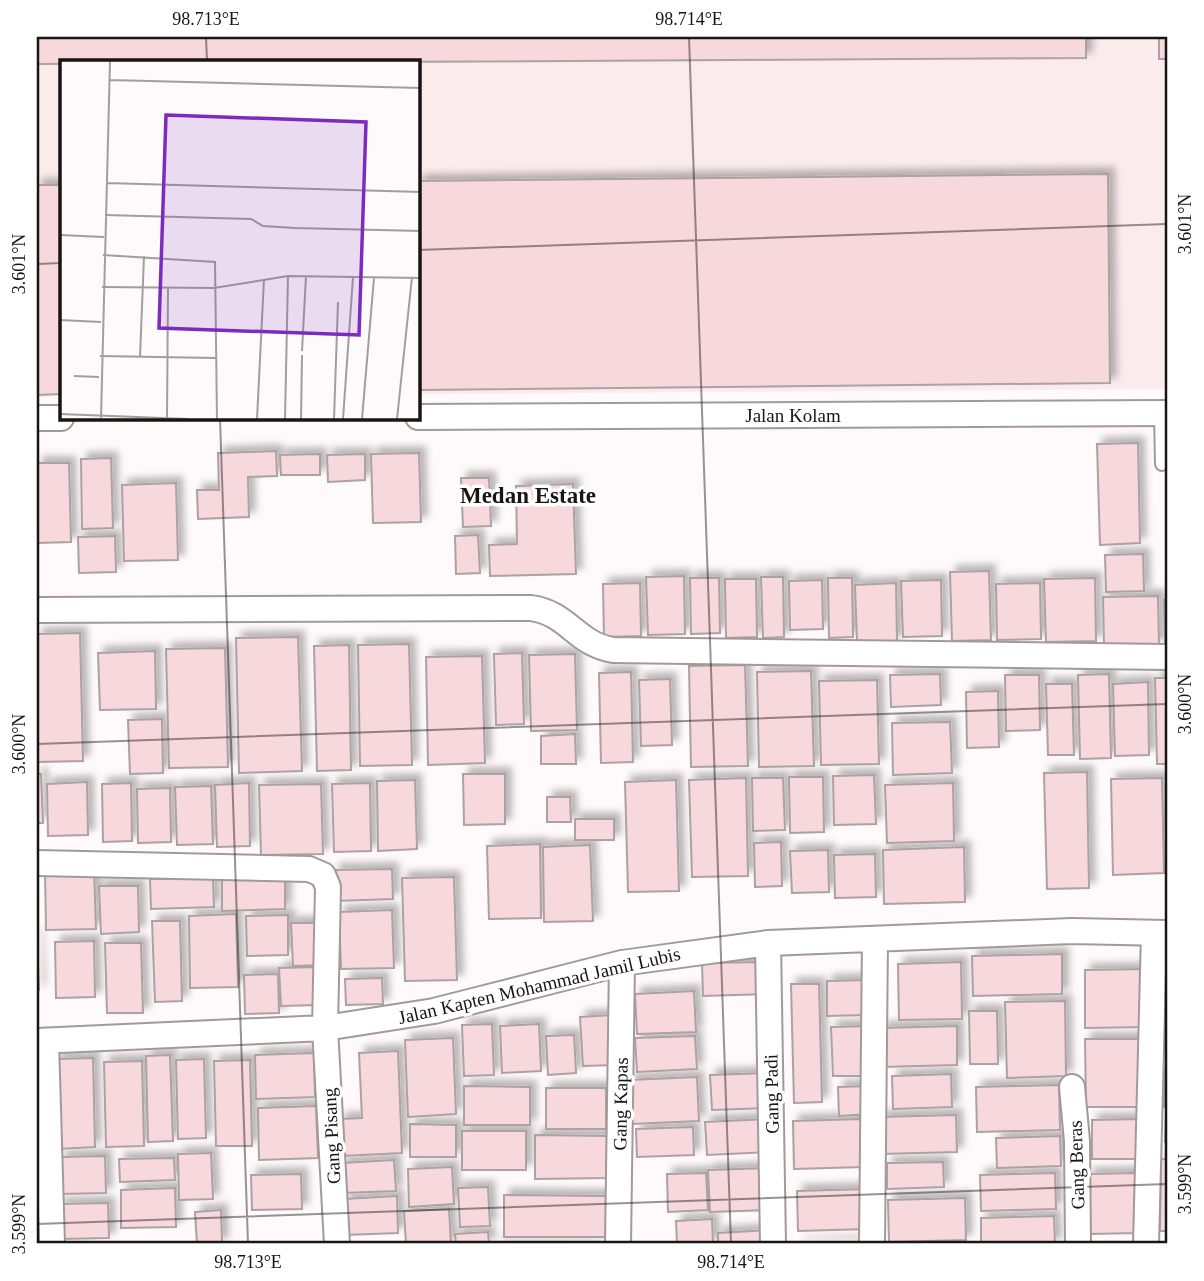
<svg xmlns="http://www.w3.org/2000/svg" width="1204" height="1281" font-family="'Times New Roman',serif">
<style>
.built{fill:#faebed}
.building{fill:#f7d9dd;stroke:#aca1a3;stroke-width:2;filter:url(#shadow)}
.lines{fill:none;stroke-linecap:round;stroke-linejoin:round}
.lane-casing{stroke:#a3999a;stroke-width:16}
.street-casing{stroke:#a3999a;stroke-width:28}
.lane{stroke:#fff;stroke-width:12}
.street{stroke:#fff;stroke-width:24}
.ticks{fill:none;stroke:#181515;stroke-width:2;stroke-opacity:0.45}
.labels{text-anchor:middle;stroke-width:7;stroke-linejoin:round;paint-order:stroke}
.street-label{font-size:19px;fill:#181515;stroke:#fff}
.quarter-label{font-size:23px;font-weight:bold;fill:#181515;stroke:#fff}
.inset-road{fill:none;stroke:#a29e9e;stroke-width:2}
.view{fill:#7b2cbf;fill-opacity:0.15;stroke:#7b2cbf;stroke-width:3.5}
.inset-edge{fill:none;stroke:#181515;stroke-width:3.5}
.neatline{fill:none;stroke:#181515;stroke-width:2.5}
.ticks-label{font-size:18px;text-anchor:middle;fill:#181515}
</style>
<defs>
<filter id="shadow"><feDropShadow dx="6" dy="-6" stdDeviation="3.5" flood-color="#0004"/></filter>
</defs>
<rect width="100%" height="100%" fill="#fef9fa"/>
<path class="built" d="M37 37H1167V389L418 394V61H61V396L37 397Z"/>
<path class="building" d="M37 37H1086V58L37 64Z
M1159 37H1167V59H1159Z
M1108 174 1110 383 418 390V181Z
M37 185H61V394L37 395Z
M1138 443 1140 543 1100 545 1097 444Z
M276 451 277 476 248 477 249 517 198 519 197 490H219L218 453Z
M419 453 421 522 373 523 371 454Z
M320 454V475H281L280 455Z
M365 454V480L328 482 327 455Z
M111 458 113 528 82 529 81 459Z
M37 463H69L71 542 37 543Z
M461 478H489L491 526 463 527Z
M176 483 178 560 124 561 122 485Z
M573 484 576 574 490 576 489 545 517 544 516 486Z
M478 535 480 573 456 574 455 536Z
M115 536 116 572 79 573 78 537Z
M1143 554 1144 591 1106 592 1105 555Z
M989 571 991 640 952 641 950 572Z
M684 576 685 634 648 635 646 577Z
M761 577H783L784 637 763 638Z
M690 578H719L720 633 691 634Z
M828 578H852L853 637 829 638Z
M1095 578 1096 641 1046 642 1044 579Z
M725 579H756L757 637 726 638Z
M822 580 823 629 790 630 789 581Z
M941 580 942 636 903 637 901 581Z
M640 583 641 636 604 637 603 584Z
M896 583 897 641 857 642 855 585Z
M1040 583 1041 639 997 640 996 584Z
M1158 596 1159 645 1104 646 1103 597Z
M1164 600H1167V645H1165Z
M80 633 83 761 37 762V634Z
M298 637 302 771 239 773 236 638Z
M409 644 412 765 360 766 358 645Z
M349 645 351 770 317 771 314 646Z
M225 648 228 767 169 768 166 649Z
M155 651 156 709 100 710 98 653Z
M522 653 524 724 496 725 494 654Z
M575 654 577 730 531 731 529 655Z
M482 656 485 763 428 765 426 657Z
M745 665 748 766 691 767 689 666Z
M811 671 814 766 759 767 757 672Z
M631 672 633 762 601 763 599 673Z
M940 674 941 705 891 707 890 675Z
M1109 674 1111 758 1080 759 1078 675Z
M1005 675H1039L1040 730 1006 731Z
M1155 678H1167V764H1157Z
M670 679 672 745 641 746 639 680Z
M877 680 879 764 821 765 819 681Z
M1148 682 1149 755 1115 756 1113 684Z
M1046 684H1072L1074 755H1048Z
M998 691 999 747 967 748 966 692Z
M162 719 163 773 130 774 128 720Z
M950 722 952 773 893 775 892 723Z
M575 734 576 764H541V736Z
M1087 772 1089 888 1047 889 1044 773Z
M37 774H41L43 823H37Z
M463 774H505V824L464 825Z
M874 775 876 824 834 825 833 776Z
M789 777H823L824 832 790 833Z
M746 778 748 876 692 877 689 780Z
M752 778H783L785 830 753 831Z
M1162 778 1164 873 1113 875 1111 779Z
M415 780 417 849 378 851 377 781Z
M676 780 679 891 628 892 625 782Z
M87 782 88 835 48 836 47 784Z
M131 783 132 841 103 842 102 784Z
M249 783 250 846 217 847 215 785Z
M370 783 371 851 334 852 332 784Z
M953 783 954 841 887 843 885 785Z
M321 784 323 854 261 855 259 785Z
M211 786 213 844 177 845 175 787Z
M170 788 171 842 138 843 137 789Z
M547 797H570L571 822H547Z
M575 819H614V840H575Z
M781 842 782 886 755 887 754 843Z
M540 844 541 918 489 919 487 846Z
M590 845 593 921 544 922 543 847Z
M964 847 965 902 884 904 883 850Z
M828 850 829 892 792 893 790 851Z
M875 854 876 897 835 898 834 855Z
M392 869 393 899 335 901 334 870Z
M94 870 96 929 46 930 45 871Z
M285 877V909L222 911V879Z
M454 877 457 980 405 981 402 878Z
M213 878 214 907 151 909 150 879Z
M99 886H138L139 932 101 934Z
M392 910 394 968 341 969 339 912Z
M236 914 238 987 190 988 189 916Z
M288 915V955L247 956 246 916Z
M152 921H180L182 1001 155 1002Z
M291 923H322L323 965 293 966Z
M37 932 39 990H37Z
M94 941 95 997 56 998 55 942Z
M105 943H141L143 1013H107Z
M1062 954V994L973 996 972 956Z
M766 962 767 994 703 996 702 963Z
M961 962 962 1019 899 1020 898 964Z
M316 967 318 1005 281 1006 279 968Z
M1147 969 1148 1027 1085 1028V970Z
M278 974 279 1013 245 1014 244 975Z
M382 978 383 1004 346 1005 345 979Z
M867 980 868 1015 827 1016V981Z
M1167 982V1060H1166Z
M791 984H819L822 1102 794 1103Z
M694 991 696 1032 637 1034 635 994Z
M1065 1001 1066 1076 1007 1078 1005 1002Z
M969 1011H997L998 1064H970Z
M612 1015 614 1065 583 1066 580 1017Z
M492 1024 494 1075 464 1076 462 1025Z
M539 1024 541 1071 502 1073 500 1026Z
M871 1026 872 1076H833L831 1027Z
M957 1026V1065L882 1067 881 1028Z
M574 1035 576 1073 548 1075 546 1036Z
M695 1036 697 1069 637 1072 635 1038Z
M453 1038 456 1114 408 1117 405 1040Z
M1085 1039H1148L1149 1107H1086Z
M398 1051 402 1153 341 1156 339 1119 362 1118 359 1053Z
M314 1053 315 1097 256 1099 255 1055Z
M170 1055 173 1141 148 1142 146 1056Z
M93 1058 95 1147 57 1149 55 1059Z
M204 1059 206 1138 178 1139 176 1060Z
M250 1060 252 1146H216L214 1061Z
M142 1061 144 1146 106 1147 104 1062Z
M1165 1070H1167V1107H1164Z
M767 1073 768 1108 712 1110 710 1075Z
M951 1074 952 1107 893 1109 892 1076Z
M697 1077 699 1121 631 1124 629 1080Z
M1059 1085 1060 1130 977 1132 976 1087Z
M464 1086 530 1087V1125H464Z
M870 1086 871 1114 839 1116 838 1087Z
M546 1088H606V1129H546Z
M316 1106 318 1158 259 1160 258 1108Z
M1166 1113H1167V1142H1165Z
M956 1115 957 1152 880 1154 879 1117Z
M768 1119 770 1152 707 1155 705 1122Z
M861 1119 863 1167 794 1169 793 1121Z
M1140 1119 1141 1159H1092V1120Z
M410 1124 456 1125V1157H410Z
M693 1127 694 1155 637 1157 636 1129Z
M462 1131H526V1170H462Z
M535 1135 607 1136 606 1178 535 1179Z
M1060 1136 1061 1166 997 1168 996 1138Z
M211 1153 213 1199 179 1200 178 1154Z
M105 1156 106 1193 60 1194V1157Z
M174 1158 175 1180 120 1182 119 1159Z
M1161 1159H1167V1231H1160Z
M394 1160 396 1191 343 1193 341 1163Z
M943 1162 944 1187 887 1189V1163Z
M452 1167 454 1204 409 1207 408 1169Z
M768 1168 770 1210 710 1212 708 1170Z
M706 1173 708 1210 668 1212 667 1174Z
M1055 1173 1056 1209 981 1211 980 1175Z
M1138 1173V1233L1089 1234 1088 1174Z
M301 1174 302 1209 252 1210 251 1175Z
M488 1187 490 1226 460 1227 458 1188Z
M175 1188 176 1227 121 1228V1190Z
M867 1189 868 1229 798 1231 797 1191Z
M504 1195 607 1196V1237H504Z
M397 1196 398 1233 345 1235 344 1199Z
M965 1198 966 1240 889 1242 888 1200Z
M108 1203 109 1238 60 1239 59 1204Z
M449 1209 451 1244H406L404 1211Z
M221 1210 222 1243 197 1244 195 1212Z
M1054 1216 1055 1244H981V1218Z
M712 1219 713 1244H677L676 1221Z
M770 1230V1244H718V1233Z
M488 1232 489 1244H456L455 1234Z
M497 1242 595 1243V1244H497Z
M867 1242V1244H798Z"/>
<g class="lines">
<g class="lane-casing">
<path id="lane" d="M1161 414 1162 464"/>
</g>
<g class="street-casing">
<path id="street" d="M418 417 1167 413
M37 418H61
M37 610 531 608C568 613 576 644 613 650L1167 657
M37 863 309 869 323 875 328 887 325 1028 337 1244
M768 943 773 1244
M37 1041 325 1028 434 1011 622 963 768 943 1072 931 1167 933
M46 1041 52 1244
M1072 1087 1077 1141 1078 1244
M618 1244 622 963
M872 1244 875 939
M1146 1244 1154 933"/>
</g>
<use href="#lane" class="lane"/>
<use href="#street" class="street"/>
</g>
<path class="ticks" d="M206 37 207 61M689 37 731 1244M418 250 1167 224M37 264 61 263M220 418 248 1244M37 744 1167 704M37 1224 1167 1184"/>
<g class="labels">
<g class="street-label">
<text x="793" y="422">Jalan Kolam</text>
<text transform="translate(539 985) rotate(-13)" y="7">Jalan Kapten Mohammad Jamil Lubis</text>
<text transform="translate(771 1094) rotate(-91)" y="7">Gang Padi</text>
<text transform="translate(620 1104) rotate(-89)" y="7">Gang Kapas</text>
<text transform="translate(331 1136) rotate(-93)" y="7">Gang Pisang</text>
<text transform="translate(1076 1165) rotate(-92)" y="7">Gang Beras</text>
</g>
<g class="quarter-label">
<text x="528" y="503">Medan Estate</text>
</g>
</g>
<g transform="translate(60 60)">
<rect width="360" height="360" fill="#fef9fa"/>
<path class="inset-road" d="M50 20 361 28M46 123 361 132M45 155 191 159 203 166 235 168 361 171M0 175 44 177M43 195 155 202 157 359M42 227 154 228 228 216 361 218M0 260 41 262M242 291 246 216M40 296 156 298M80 297 84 196M14 316 39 317M0 354 128 359M41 358 50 1M107 359 108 228M197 359 204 219M225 359 228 216M241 359 242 295M274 359 278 242M283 359 293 217M302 359 314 218M337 359 352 217"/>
<path class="view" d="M106 55 306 62 299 275 99 268Z"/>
<rect width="360" height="360" class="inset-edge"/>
</g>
<rect width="1204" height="1281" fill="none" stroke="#ffffff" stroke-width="77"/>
<rect x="38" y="38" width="1128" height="1204" class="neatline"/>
<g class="ticks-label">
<text x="206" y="25">98.713°E</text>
<text x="689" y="25">98.714°E</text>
<text transform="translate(1185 224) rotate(-90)" y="6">3.601°N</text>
<text transform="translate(19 264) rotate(-90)" y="6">3.601°N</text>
<text transform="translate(1185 704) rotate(-90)" y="6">3.600°N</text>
<text transform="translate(19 744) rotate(-90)" y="6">3.600°N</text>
<text transform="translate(1185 1184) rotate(-90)" y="6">3.599°N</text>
<text transform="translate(19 1224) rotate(-90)" y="6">3.599°N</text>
<text x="248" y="1268">98.713°E</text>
<text x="731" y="1268">98.714°E</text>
</g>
</svg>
